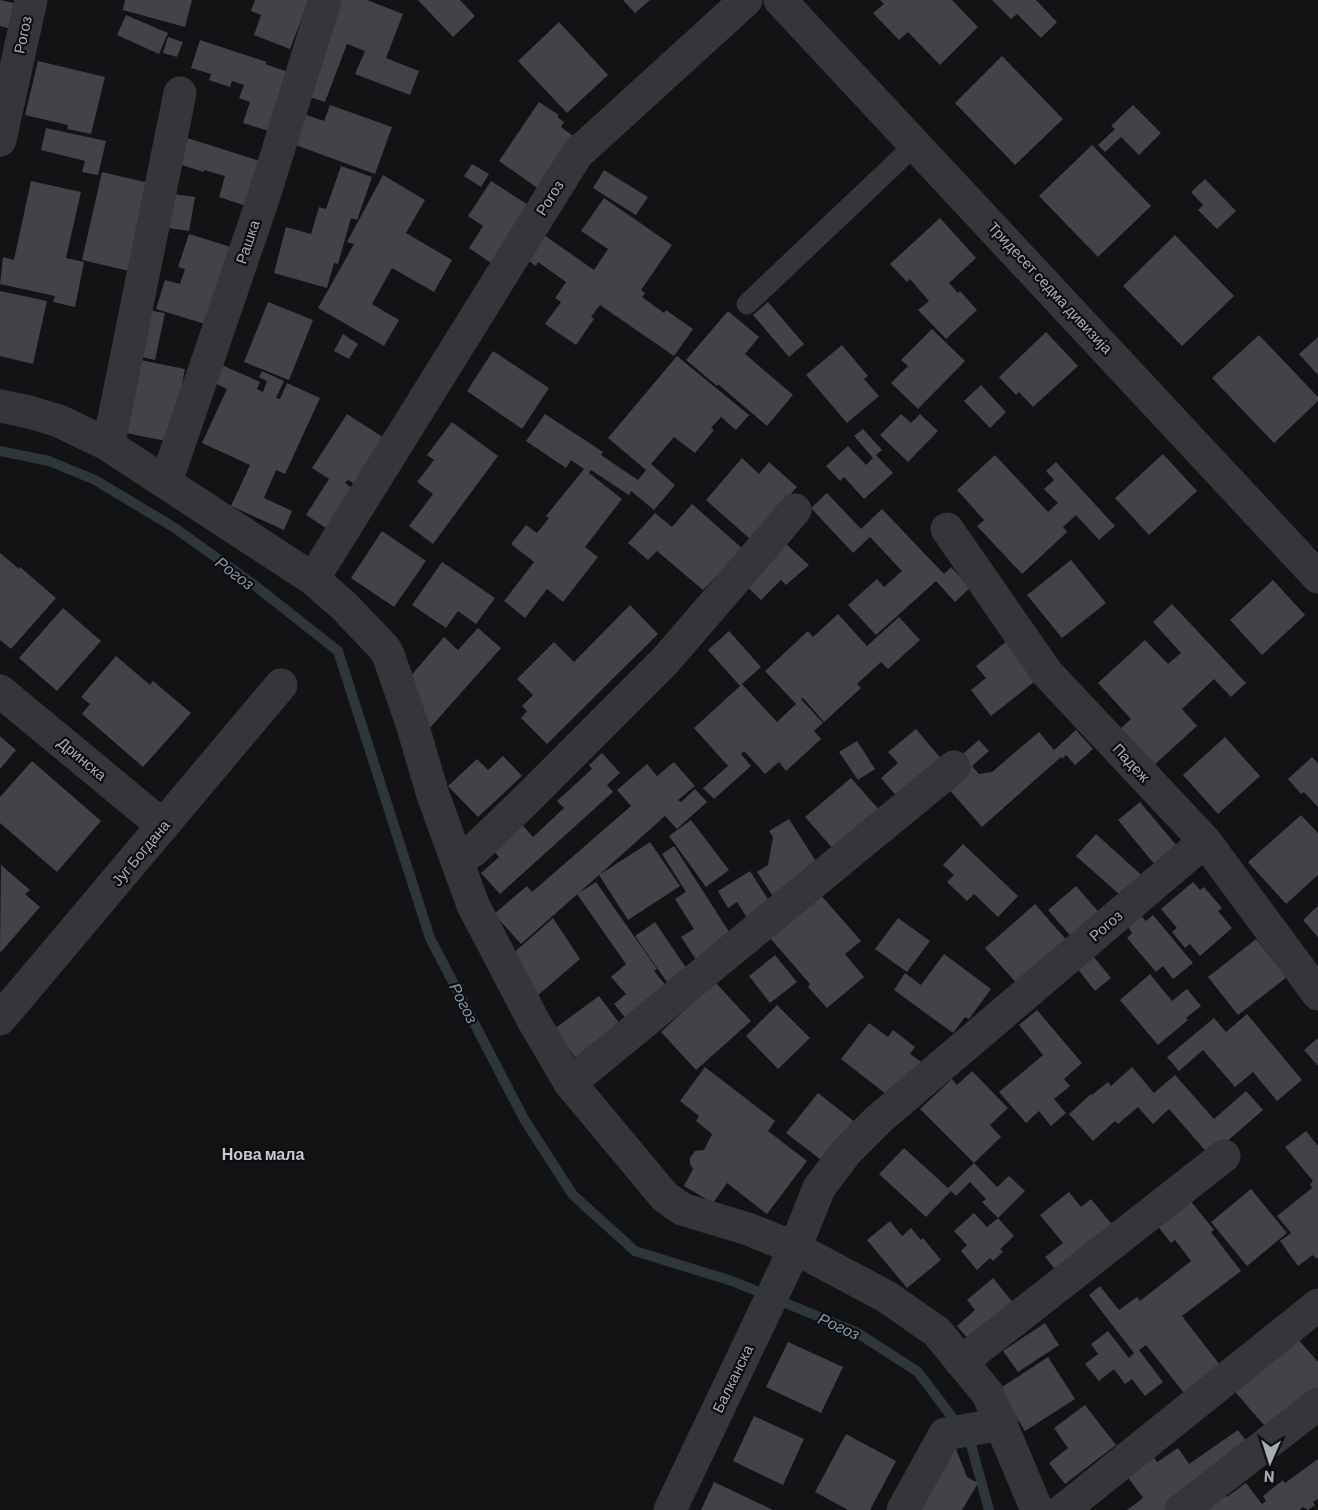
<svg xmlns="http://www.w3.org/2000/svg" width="1318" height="1510" font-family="Barlow,sans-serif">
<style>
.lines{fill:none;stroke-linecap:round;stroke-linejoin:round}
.stream{stroke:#2e363c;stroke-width:10}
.building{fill:#424348}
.service{stroke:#353639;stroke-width:21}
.minor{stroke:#353639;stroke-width:33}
.labels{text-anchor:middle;stroke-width:4.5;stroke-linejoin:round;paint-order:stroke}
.street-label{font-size:15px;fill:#a6abb4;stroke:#0e0e10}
.water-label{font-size:16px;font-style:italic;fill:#8198ab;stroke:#0e0e10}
.neighbourhood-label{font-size:16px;font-weight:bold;fill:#c7c9d0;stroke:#0e0e10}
</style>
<rect width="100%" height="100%" fill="#131315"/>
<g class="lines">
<path class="stream" d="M0 451 49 461 95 480 175 528 253 584 338 651 430 938 524 1119 573 1195 635 1251 732 1281 856 1332 918 1372 970 1441 989 1510"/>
</g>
<path class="building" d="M0 0 18 4 11 29 0 26Z
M125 0H192L185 27 123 10Z
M255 0H309L290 49 254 35 261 15 251 11Z
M339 0H367L403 14 386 58 419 71 410 95 355 74 365 51 347 44 325 102 301 94Z
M418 0H460L475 16 453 37Z
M623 0H650L635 13Z
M880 0H952L978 27 940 65 908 32 899 40 873 13 884 4Z
M992 0H1036L1057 22 1041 38 1017 14 1011 19Z
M126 15 168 33 159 54 117 35Z
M559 22 608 75 567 113 518 61Z
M168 37 183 42 177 57 163 53Z
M200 40 267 62 265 64 288 72 269 131 243 123 250 102 239 98 244 85 232 81 230 87 209 80 211 74 191 68Z
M1002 56 1063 119 1015 165 955 103Z
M38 61 105 77 91 134 67 129 68 125 25 115Z
M539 102 559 115 557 117 564 122 561 127 576 138 540 190 499 161Z
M330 105 392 127 375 174 290 143 301 113 324 121Z
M1133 105 1161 133 1139 155 1121 137 1105 152 1098 145 1115 129 1111 126Z
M46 128 106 141 98 175 82 172 85 161 41 150Z
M181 136 263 162 249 207 219 197 225 176 204 170V172L172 162Z
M1092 145 1151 206 1098 257 1039 196Z
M472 164 489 174 481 187 464 176Z
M341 166 372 177 357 220 351 218 338 264 334 263 327 288 274 273 286 227 311 234 319 207 326 209Z
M604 170 648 197 636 215 593 188Z
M102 172 149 183 129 271 82 260Z
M383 175 425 200 406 233 452 260 434 292 392 268 372 304 399 320 384 346 318 308 354 244 347 242Z
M1205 179 1236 211 1217 229 1198 210 1203 205 1191 192Z
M31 181 81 192 66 258 84 262 75 307 53 302 55 296 0 284 3 257 14 260Z
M491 181 530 206 491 263 469 248 483 226 468 216Z
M166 193 195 197 189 231 161 227Z
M604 198 672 245 641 290 645 293 642 297 664 313 666 310 693 329 674 356 600 305 591 317 594 319 576 345 545 324 561 302 555 298 566 282 538 262 536 266 523 257 541 233 594 270 608 249 581 231Z
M940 218 976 258 949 283 958 293 960 291 977 310 946 339 918 310 929 301 910 279 907 282 890 264Z
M189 234 231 247 205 324 156 309 165 280 180 284 185 269 178 267Z
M1175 235 1234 296 1182 346 1123 286Z
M0 291 47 301 33 364 0 356Z
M268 302 313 320 289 380 244 362Z
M768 302 804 344 789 357 753 315Z
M142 309 165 313 155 360 133 355Z
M728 311 759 337 745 354 793 395 767 426 718 384 717 386 686 360Z
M932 329 965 361 918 409 891 383 908 366 901 360Z
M1046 332 1078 366 1033 407 1019 392 1016 395 999 377Z
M343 334 358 344 349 359 334 351Z
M1259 335 1318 397V401L1274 443 1212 378Z
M1318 337V375L1299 354Z
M842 345 868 376 864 379 879 396 847 423 806 375Z
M493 351 549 388 522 429 467 391Z
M677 356 749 415 736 430 721 417 711 428 714 430 695 453 674 437 651 464 675 485 654 510 631 491 629 495 591 470 589 473 622 499 585 547 598 557 563 602 547 589 525 618 504 601 534 562 511 544 526 525 537 533 549 518 546 516 584 469 571 460 566 468 526 441 545 414 603 452 601 455 638 480 646 470 608 438Z
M130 358 185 369 171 442 116 431Z
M215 362 260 382 257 389 263 392 267 381 259 377 262 371 284 381 276 398 280 399 287 383 320 398 285 474 276 470 264 498 292 511 284 530 231 506 250 465 202 443 227 389 207 379Z
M981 385 1006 412 990 428 964 401Z
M347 414 384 438 355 484 348 480 345 483 355 490 329 530 306 515 329 479 312 468Z
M901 414 911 423 920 414 938 431 908 462 880 435Z
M452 422 498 456 433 544 409 526 433 494 417 482 434 460 427 455Z
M863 429 882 450 876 455 893 473 864 499 844 477 840 481 826 466 848 446 866 465 873 458 854 436Z
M1163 454 1197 491 1149 535 1115 498Z
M995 455 1048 512 1058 503 1044 489 1054 480 1046 471 1056 462 1115 526 1099 540 1076 515 1063 527 1067 532 1022 574 977 526 984 520 957 490Z
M742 458 759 474 769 462 797 487 750 539 706 500Z
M827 493 861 529 882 509 944 574 951 567 970 588 955 602 936 581 876 635 848 605 877 579 884 587 902 571 870 537 853 553 811 508Z
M692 504 743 549 703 590 657 551 648 560 628 543 655 513 672 527Z
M382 531 426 561 394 607 351 578Z
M786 544 809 565 786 585 781 580 761 600 742 582Z
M0 553 19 569 20 567 56 598 11 649 0 640Z
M1071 560 1106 603 1062 638 1027 595Z
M442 562 495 598 476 624 458 611 446 628 412 605Z
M1273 580 1305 615 1262 655 1230 620Z
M1172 604 1246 683 1231 697 1214 679 1182 709 1197 726 1153 766 1119 730 1131 719 1098 683 1145 640 1168 664 1181 653 1153 622Z
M630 605 658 634 547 744 521 718 527 711 522 706 533 695 517 679 554 642 574 662Z
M63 608 101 641 57 691 19 658Z
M838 614 867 646 899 617 920 640 888 669 881 662 857 684 861 688 824 722 803 698 801 699 823 723 814 731 821 739 786 771 779 762 765 774 744 751 741 754 751 766 714 799 703 788 728 766 694 728 740 686 708 650 729 631 761 667 742 684 777 722 796 704 765 671 808 631 813 637Z
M478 628 501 648 428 730 409 678 444 637 458 650Z
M1007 641 1038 679 991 716 971 690 986 678 976 666Z
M116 656 150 685 153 681 191 713 143 767 82 714 90 704 81 697Z
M916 729 943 761 898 798 881 778 898 763 888 752Z
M1076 730 1093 749 1075 765 1066 755 1062 759 1061 757 982 827 947 787 957 759 979 740 989 751 972 766 979 774 992 772 1039 732 1054 750Z
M0 736 16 750 0 769Z
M1225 737 1260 776 1218 814 1183 775Z
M857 741 875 769 858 780 839 752Z
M602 753 620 773 607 785 613 792 500 894 481 873 499 857 490 847 519 821 533 837 564 808 557 801 592 769 589 765Z
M503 756 522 776 478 817 448 786 477 759 488 770Z
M1312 757 1318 763V807L1304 792 1301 794 1288 779Z
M32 761 101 821 57 872 0 823V797Z
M674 762 695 786 678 800 681 802 695 789 707 802 677 829 665 816 599 875 650 842 680 886 628 920 599 875 521 944 494 914 527 886 532 892 631 806 617 790 647 764 657 776Z
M851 778 881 812 835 851 805 817Z
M1140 802 1182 852 1160 871 1118 820Z
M1301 815 1318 833V875L1286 904 1248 862Z
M789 819 819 866 772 895 757 872 768 865 773 837 769 831Z
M691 820 729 870 706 887 669 836Z
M1096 834 1148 881 1128 902 1076 856Z
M963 844 1018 896 998 917 974 894 967 901 947 882 954 875 943 865Z
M674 846 733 938 697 961 681 937 694 929 675 899 686 892 662 854Z
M1 865 30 890 25 894 40 907 0 953Z
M750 871 771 904 748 919 737 902 728 908 718 891Z
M596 882 657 969 654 971 672 993 632 1026 614 1004 626 994 611 977 626 964 577 894Z
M1193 882 1200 890 1204 887 1222 908 1218 911 1232 928 1200 956 1190 944 1185 948 1172 932 1177 928 1161 909Z
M1076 886 1103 917 1075 941 1048 910Z
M820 894 861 941 845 954 864 977 827 1008 808 987 810 984 770 938Z
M1035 904 1070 944 1020 987 985 948Z
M1318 906V937L1303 920Z
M1140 915 1146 921 1153 915 1193 963 1173 979 1163 966 1156 972 1127 938 1132 933 1127 926Z
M553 918 580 959 537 996 510 956Z
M898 918 930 941 907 972 875 949Z
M655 922 691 975 673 991 635 936Z
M1256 939 1287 977 1238 1015 1208 977Z
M1089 951 1111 978 1095 991 1073 963Z
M944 954 991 989 969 1019 965 1017 953 1033 894 990 905 973 921 985Z
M775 955 797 982 770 1003 749 976Z
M1150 974 1172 1001 1187 989 1201 1006 1186 1018 1188 1020 1158 1045 1120 1000Z
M715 982 751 1021 696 1070 661 1032Z
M599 996 626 1032 581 1065 554 1029Z
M777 1005 810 1038 778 1069 746 1036Z
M1037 1010 1082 1063 1064 1079 1070 1086 1054 1099 1066 1113 1051 1126 1039 1111 1026 1123 999 1092 1043 1055 1019 1025Z
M1247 1014 1302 1080 1277 1101 1253 1072 1235 1087 1203 1050 1179 1071 1167 1057 1214 1018 1226 1032Z
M869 1023 888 1037 893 1030 915 1047 910 1054 924 1064 895 1101 841 1059Z
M1318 1038V1066L1304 1050Z
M705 1067 775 1121 768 1131 807 1161 767 1214 727 1183 713 1203 684 1186 693 1169 690 1164V1158L695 1151 704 1150 712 1134 696 1121 699 1116 680 1101Z
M1132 1067 1154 1093 1175 1075 1214 1119 1246 1091 1263 1110 1210 1156 1169 1109 1153 1124 1138 1107 1118 1124 1115 1121 1093 1141 1069 1114 1091 1094 1092 1095 1108 1082 1111 1086Z
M972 1071 1008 1108 990 1125 1001 1137 974 1163 920 1109 952 1079 957 1085Z
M818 1093 860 1126 829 1166 786 1133Z
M1306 1131 1318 1146V1257L1316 1259 1313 1255 1298 1266 1280 1241 1291 1233 1277 1216 1312 1188 1310 1184 1313 1181 1285 1147Z
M904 1148 948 1188 974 1163 997 1187 1009 1176 1025 1191 998 1218 1014 1236 1000 1249 1003 1252 993 1261 990 1258 977 1270 961 1251 967 1245 954 1231 974 1213 987 1227 998 1218 982 1202 986 1199 970 1182 956 1196 951 1191 926 1217 879 1174Z
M1251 1189 1287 1233 1247 1266 1211 1222Z
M1069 1192 1081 1207 1091 1199 1115 1228 1059 1274 1045 1257 1063 1243 1040 1215Z
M1185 1194 1214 1230 1211 1232 1241 1271 1182 1316 1220 1365 1184 1393 1146 1345 1139 1350 1163 1382 1145 1396 1132 1379 1125 1384 1114 1369 1099 1381 1085 1364 1098 1354 1091 1344 1108 1331 1129 1358 1134 1353 1089 1295 1100 1286 1119 1310 1137 1297 1140 1301 1191 1261 1175 1240 1171 1243 1152 1219Z
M890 1221 902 1236 911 1228 921 1240 923 1238 941 1260 907 1288 867 1240Z
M993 1278 1019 1310 975 1347 957 1326 975 1310 967 1300Z
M1045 1323 1059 1345 1018 1372 1003 1351Z
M1290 1330 1318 1362V1398L1269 1431 1231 1387Z
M788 1342 843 1367 821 1413 766 1387Z
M1048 1357 1075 1399 1025 1431 999 1389Z
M1085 1405 1116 1445 1065 1484 1049 1463 1068 1448 1054 1428Z
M754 1416 804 1439 783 1485 733 1461Z
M1238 1430 1253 1450 1172 1510H1127L1143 1498 1122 1469 1149 1450 1157 1462 1178 1448 1189 1464Z
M846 1434 896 1461 870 1510H848L815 1492Z
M952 1439 967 1477 978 1483 962 1510H923L914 1505Z
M1318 1459V1499L1313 1502 1315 1505 1308 1510 1303 1507 1299 1510H1199L1224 1492 1227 1497 1246 1483 1262 1504 1266 1501 1263 1496 1283 1480 1285 1483Z
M714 1482 773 1510H701Z"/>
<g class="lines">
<path class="service" d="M747 304 916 144"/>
<path class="minor" d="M780 0 1318 577
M0 140 31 0
M0 406 29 412 59 421 105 443 313 579 344 606 385 649 389 657 413 727 433 795 473 905 533 1020 570 1083 665 1197 682 1209 748 1229 795 1248 887 1297 937 1332 988 1394 1037 1510
M105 443 111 433 180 93
M166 482 263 199 325 0
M947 529 1047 673 1205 841 1318 994
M313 579 577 154 746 0
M0 691 163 826
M457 860 474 850 525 801 664 662 795 510
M0 1019 281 685
M570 1083 954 767
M961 1362 1224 1156
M670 1510 795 1248 819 1188 846 1152 879 1119 1205 841
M903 1510 945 1434 1002 1424
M1063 1510 1318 1305
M1181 1510 1318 1404"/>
</g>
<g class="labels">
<g class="street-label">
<text transform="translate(23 35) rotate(-78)" y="5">Рогоз</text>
<text transform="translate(550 198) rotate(-58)" y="5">Рогоз</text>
<text transform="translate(248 242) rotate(-71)" y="5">Рашка</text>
<text transform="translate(1050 288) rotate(47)" y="5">Тридесет седма дивизија</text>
<text transform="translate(82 759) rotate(40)" y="5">Дринска</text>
<text transform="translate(1131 763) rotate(47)" y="5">Падеж</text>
<text transform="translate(141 853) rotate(-50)" y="5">Југ Богдана</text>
<text transform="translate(1106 926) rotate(-41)" y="5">Рогоз</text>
<text transform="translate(733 1379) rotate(-64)" y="5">Балканска</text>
</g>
<g class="water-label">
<text transform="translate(235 573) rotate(37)" y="6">Рогоз</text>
<text transform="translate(464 1003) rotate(63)" y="6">Рогоз</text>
<text transform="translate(839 1326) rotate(24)" y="6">Рогоз</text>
</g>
<g class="neighbourhood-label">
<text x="263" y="1160">Нова мала</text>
</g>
</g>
<g transform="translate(1270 1462) rotate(183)" stroke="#0e0e10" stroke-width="4.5" paint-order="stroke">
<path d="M0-4.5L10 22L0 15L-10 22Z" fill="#a6abb4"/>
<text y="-9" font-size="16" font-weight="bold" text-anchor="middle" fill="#a6abb4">N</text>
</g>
</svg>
